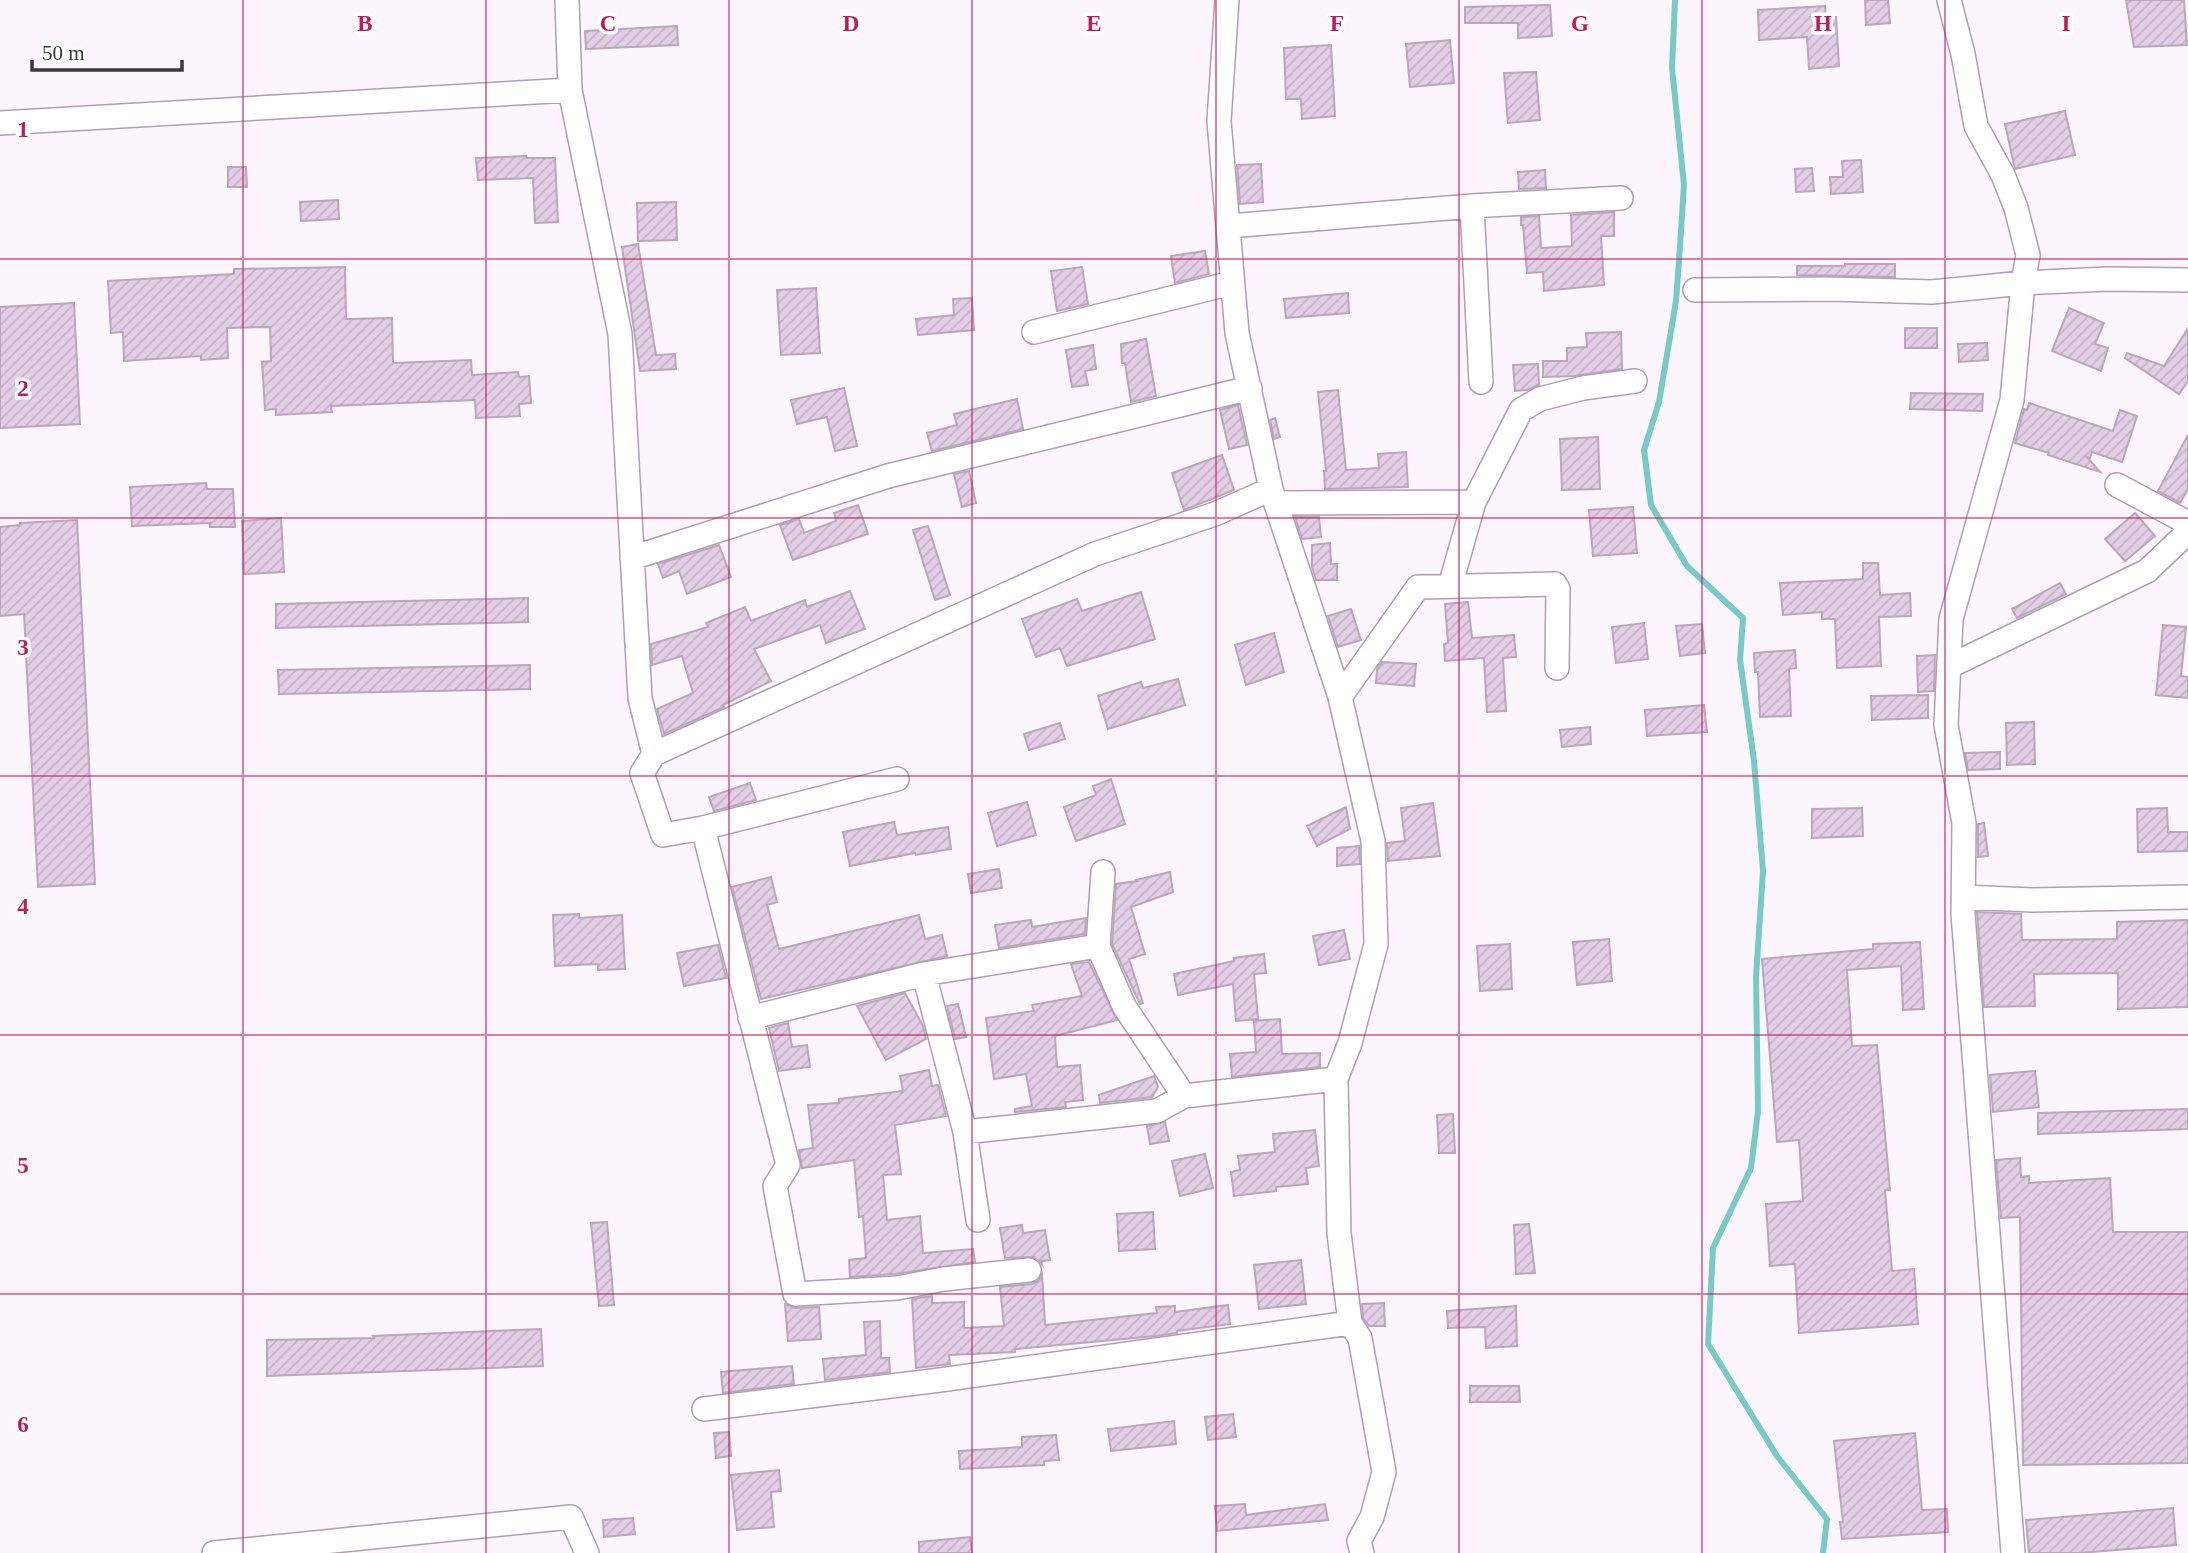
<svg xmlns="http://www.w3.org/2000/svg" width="2188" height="1553" font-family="'Times New Roman',serif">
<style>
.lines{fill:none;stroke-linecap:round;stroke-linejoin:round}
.stream{stroke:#78cac8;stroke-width:6}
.building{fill:url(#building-hatch);stroke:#baa7bc;stroke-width:2}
.minor-casing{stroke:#b09eb2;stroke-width:26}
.minor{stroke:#fff;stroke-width:23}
.grid{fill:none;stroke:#c2185b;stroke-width:2;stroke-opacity:0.55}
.grid-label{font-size:23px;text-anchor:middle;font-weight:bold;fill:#c2185b;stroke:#fff;stroke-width:7;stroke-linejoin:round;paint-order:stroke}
</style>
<defs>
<pattern id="building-hatch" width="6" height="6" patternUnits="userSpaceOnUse" patternTransform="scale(1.75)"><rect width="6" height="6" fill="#e3cfe5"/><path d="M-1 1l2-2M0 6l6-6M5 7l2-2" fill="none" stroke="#c4b2c6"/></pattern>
</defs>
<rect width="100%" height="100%" fill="#fdf5fe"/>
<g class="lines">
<path class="stream" d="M1675 0 1672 68 1684 185 1679 261 1676 301 1659 402 1644 450 1651 505 1687 566 1743 618 1740 660 1754 761 1763 871 1756 977 1758 1111 1751 1168 1713 1248 1708 1344 1777 1456 1827 1519 1823 1553"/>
</g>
<path class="building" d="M1865 0H1888L1890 23 1866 25Z
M2126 0H2184L2187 45 2134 47Z
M1550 5 1552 36 1518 38V23H1465V7Z
M1825 6 1826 17H1836L1839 66 1809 69 1807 37 1759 40 1758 10Z
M677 26 678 45 586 49 585 31Z
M1450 40 1454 83 1410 87 1406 44Z
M1331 45 1335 116 1302 119 1301 99H1286L1284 48Z
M1536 72 1540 120 1508 123 1504 73Z
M2065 111 2075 155 2015 169 2005 124Z
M526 156V158H555L558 222 535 223 533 178 478 180 476 158Z
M1861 160 1863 192 1831 194 1830 177H1843L1842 161Z
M1261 164 1263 202 1240 204 1237 165Z
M228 167H246L247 187H228Z
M1812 168 1814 191 1796 192 1795 169Z
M1545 170 1546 188 1519 189 1518 172Z
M338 200 339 219 301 221 300 202Z
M676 202 677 240 638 241 637 203Z
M1614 212V236H1601L1604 285 1544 291 1543 272 1527 273 1523 225H1521V217L1539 216 1541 248 1572 246 1571 215Z
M638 244 656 355 675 354 676 369 640 371 622 247Z
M1205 251 1209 274 1175 283 1171 256Z
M1845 264H1895V277L1797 275V266H1845Z
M345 267 346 319 392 318 393 363 471 360 472 375 518 372 519 377 529 376 531 403 519 404 520 416 476 418 475 400 331 406 332 412 276 415V409L265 410 262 362 271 361 270 327 227 328 228 358 201 360V356L124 361 123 332 111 333 108 281 234 274V269Z
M1082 267 1088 304 1057 311 1051 271Z
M816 288 820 353 781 355 777 290Z
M1348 293 1349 313 1286 318 1284 299Z
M972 298 974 330 918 335 916 319 954 315 953 299Z
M74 303 80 424 0 428V307Z
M2069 308 2104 323 2095 344 2108 348 2101 371 2052 351Z
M1905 328H1937V348H1905Z
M2188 328V381L2179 394 2125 358 2127 353 2164 366Z
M1621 332 1622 369 1574 376 1543 377V361H1567V348L1587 347 1586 333Z
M1146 339 1156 396 1131 402 1125 363H1122L1121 344Z
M1987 343 1988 360 1959 362 1958 344Z
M1093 345 1096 369 1085 371 1088 385 1072 387 1066 350Z
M1538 364 1539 385 1527 390 1515 391 1513 365Z
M844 388 857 446 835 451 827 417 797 424 791 400Z
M1338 390 1346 470 1379 468 1378 454 1406 452 1408 487 1325 489 1324 471H1326L1318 392Z
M1911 393 1983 394 1982 411 1910 409Z
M1017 399 1023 429 932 451 927 433 957 425 954 414Z
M2029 403 2113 431 2120 410 2137 416 2122 462 2092 452 2090 458 2087 457 2100 472 2048 455 2049 453 2015 443 2024 409 2027 410Z
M1238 405 1247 445 1229 449 1220 410Z
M1275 418 1280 437 1274 439 1270 420Z
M2188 435V489L2180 503 2158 491Z
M1598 437 1600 489 1562 490 1560 439Z
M1222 455 1234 490 1184 510 1172 473Z
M969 471 976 503 962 507 954 474Z
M206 483 207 489H233L235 527H210V523L132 526 130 487Z
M858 505 868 534 793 560 780 525 799 519 804 533 836 521 834 513Z
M1633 507 1637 553 1593 556 1589 510Z
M2135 513 2155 536 2125 561 2105 539Z
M1295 517H1319L1321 537 1302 539Z
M281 518 284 572 244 574 242 521Z
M77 520 95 884 38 887 24 614 0 616V527L20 525V523Z
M928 526 950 595 935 600 913 530Z
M1330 543 1331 564H1337V580H1316L1312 567V545Z
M719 545 731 577 687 594 679 571 663 578 658 564Z
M1863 563H1878L1880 595 1910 593 1911 616 1879 617 1881 666 1837 668 1835 619H1822V612L1783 615 1780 583 1863 579Z
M2060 583 2066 594 2017 618 2012 609Z
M850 591 865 629 826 643 820 625 754 649 771 681 723 705 724 707 664 734 657 709 693 693 682 656 652 665 651 644 708 627 706 623 745 607 751 621 805 600 807 607Z
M1141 592 1155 639 1067 666 1060 648 1036 657 1022 619 1077 599 1082 611Z
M528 598V622L276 628V604Z
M1468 602 1472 638 1514 635 1516 657 1503 658 1506 711 1487 712 1484 658 1445 661 1444 644 1448 643 1445 604Z
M1351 609 1361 640 1338 647 1328 616Z
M1644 623 1648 659 1616 663 1612 627Z
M1702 624 1705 653 1680 656 1676 626Z
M2163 625 2186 627 2181 676 2188 677V698L2156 695Z
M1274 633 1284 672 1246 685 1235 645Z
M1795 650 1796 668 1789 669 1791 716 1760 717 1758 672H1755L1754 653Z
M1935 655 1934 691 1918 692 1917 656Z
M1382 662 1416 664 1414 686 1376 683 1377 669Z
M530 665V689L279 694 278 670Z
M1178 679 1185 705 1108 729 1098 696 1141 682 1143 688Z
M1928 695V718L1872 720 1871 696Z
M1704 705 1707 732 1647 736 1645 710Z
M2034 722 2035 764 2007 765 2006 723Z
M1060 723 1065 739 1029 750 1024 734Z
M1590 727 1591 744 1562 747 1560 730Z
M2000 752V769L1968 770 1965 753Z
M1111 779 1125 824 1076 841 1064 807 1096 795 1093 786Z
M750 783 756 800 714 811 709 797Z
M1027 802 1036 835 997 846 988 813Z
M1433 803 1440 856 1388 861 1387 843 1405 841 1401 808Z
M1346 807 1350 829 1317 846 1307 826Z
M1862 808 1863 836 1812 838V809Z
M2167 808 2168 832H2188V851L2138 852 2137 809Z
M894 822 897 835 948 827 951 849 916 855 915 853 850 866 843 832Z
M1984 823 1988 856 1978 857V824Z
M1359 846 1360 864 1337 866V848Z
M999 869 1002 888 971 893 968 874Z
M1170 872 1173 892 1131 907 1145 954 1129 959 1143 1003 1140 1004 1112 944 1116 884 1137 881 1136 880Z
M771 877 777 902 767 905 779 949 919 915 925 939 942 935 947 956 761 999 732 887Z
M1977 912 2021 914 2022 940 2117 939V922L2188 920V1007L2118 1009V973L2034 974 2035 1006 1984 1007Z
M579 914V918L622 915 625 969 598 970V964L555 966 553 915Z
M1086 918 1085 934 999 948 995 925 1031 920 1032 927Z
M1344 930 1350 959 1319 965 1313 936Z
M1609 939 1612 981 1577 985 1573 942Z
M1920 942 1924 1009 1903 1010 1901 966 1847 970 1852 1046 1877 1045 1890 1190H1885L1892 1271 1914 1269 1918 1324 1799 1333 1795 1264 1770 1266 1766 1204 1803 1201 1799 1140 1777 1142 1762 959 1873 949V944Z
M1510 944 1512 989 1480 991 1477 946Z
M718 945 726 978 684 986 677 953Z
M1264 954 1266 973 1254 974 1258 1019 1236 1021 1233 984 1178 995 1174 974 1234 961V958Z
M1089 962 1117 1020 1055 1036 1057 1067 1080 1065 1083 1100 1065 1102 1066 1107 1015 1112V1109L1032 1106 1026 1074 994 1079 986 1018 1034 1011 1032 1005 1082 996 1071 964Z
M905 993 923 1026 926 1039 886 1060 857 1006Z
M958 1004 966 1037 955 1039 947 1006Z
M1280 1019 1282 1054 1320 1053V1067L1232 1077 1230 1054 1256 1052 1254 1021Z
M788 1023 792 1047 807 1045 810 1067 779 1071 769 1028Z
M929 1070 932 1086 938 1085 946 1116 895 1125 901 1174 883 1175 887 1220 920 1216 923 1253 973 1249 975 1262 895 1274 850 1277 849 1260 866 1258 863 1216 859 1217 854 1160 802 1168 799 1150 813 1148 808 1105 839 1103V1099L903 1091 900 1076Z
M2035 1071 2039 1107 1993 1112 1990 1075Z
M1154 1076 1158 1087 1152 1097 1100 1103 1099 1095Z
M2188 1109V1129L2038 1134V1113Z
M1453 1114 1455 1153H1439L1437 1115Z
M1165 1122 1169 1141 1150 1144 1147 1126Z
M1315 1130 1319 1166 1306 1168 1308 1184 1276 1187V1191L1234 1196 1231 1172 1240 1170 1238 1156 1275 1152 1273 1134Z
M1205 1154 1213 1188 1180 1196 1172 1161Z
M2020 1158 2021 1177 2029 1176V1183L2110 1178 2113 1232H2188V1463L2023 1465 2020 1217 2001 1218 1996 1160Z
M1153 1212 1155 1249 1119 1251 1117 1214Z
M607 1222 614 1305 599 1306 591 1223Z
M1529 1224 1535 1273 1516 1274 1514 1225Z
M1022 1225 1023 1233 1045 1230 1050 1260 1041 1261 1042 1265 1034 1257 1005 1258 1000 1228Z
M1301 1260 1306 1304 1259 1309 1254 1265Z
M1042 1274 1045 1325 1157 1313 1156 1307 1175 1306V1312L1228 1305 1230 1324 1177 1331V1333L1156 1336 1015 1349V1352L949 1355 950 1364 916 1368 912 1299 932 1296V1303L964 1302V1328L1004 1326 1000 1287 1031 1284 1038 1281Z
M1384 1303 1385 1326H1369L1363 1318 1362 1304Z
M785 1304 795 1308 819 1307 821 1339 788 1341Z
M1516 1306 1517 1346 1486 1348 1485 1327 1448 1328 1447 1311Z
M880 1321 881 1358H889L890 1372 825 1380 823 1359 866 1355 864 1322Z
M541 1329 543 1366 267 1376V1340L374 1338 373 1336Z
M792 1366 794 1384 723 1393 721 1372Z
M1470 1386H1519L1520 1402H1470Z
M1233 1414 1236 1437 1208 1440 1205 1417Z
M1174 1421 1176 1444 1111 1451 1108 1429Z
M729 1432 731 1456 716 1458 714 1433Z
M1915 1433 1922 1510 1947 1509 1948 1532 1842 1539 1840 1522H1843L1834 1441Z
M1056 1435 1059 1460 1044 1461V1465L960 1469 959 1451 1022 1447V1437Z
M779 1470 781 1491 771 1492 774 1527 737 1530 731 1475Z
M1245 1504 1246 1515 1325 1504 1328 1520 1217 1531 1215 1506Z
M2173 1508 2176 1545 2080 1553H2029L2026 1520Z
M633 1518 635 1534 604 1537 603 1520Z
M970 1537 972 1553H919V1542Z"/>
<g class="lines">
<g class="minor-casing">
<path id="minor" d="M567 0 570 90 620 334 640 698 654 754 642 773 663 835 703 828 788 1165 775 1186 795 1294 897 1288 944 1279 1029 1270
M1227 0 1219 121 1237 333 1271 489 1340 697 1373 841 1376 944 1350 1043 1336 1079 1339 1233 1350 1323 1360 1338 1384 1472 1372 1517 1359 1541 1362 1553
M1949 0 1963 54 1976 126 2003 175 2016 208 2028 255 2023 283 2012 400 1951 619 1946 725 1964 823 1963 914 2013 1553
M0 123 570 90
M1472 206 1481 382
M1229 226 1472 206 1621 198
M1695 290 1831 289 1932 292 2023 283 2108 279 2188 280
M1034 332 1232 283
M2117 485 2188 523
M1276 503 1474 502
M632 558 888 476 1250 388
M1450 586 1474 502 1521 410 1540 399 1583 388 1635 381
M1950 666 2147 571 2188 532
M1340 697 1418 587 1555 584 1558 589 1557 668
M654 754 1095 554 1215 514 1271 489
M703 828 897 779
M1103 872 1098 946 1124 1006 1184 1096
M1963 897 2032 900 2188 897
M924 974 965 1132 978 1220
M750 1018 924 974 1098 946
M965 1132 1157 1111 1184 1096 1336 1079
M704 1409 940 1380 1350 1323
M214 1553 571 1517 587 1553"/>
</g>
<use href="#minor" class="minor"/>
</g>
<path class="grid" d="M243 0V1553M486 0V1553M729 0V1553M972 0V1553M1216 0V1553M1459 0V1553M1702 0V1553M1945 0V1553M0 259H2188M0 518H2188M0 776H2188M0 1035H2188M0 1294H2188"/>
<g class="grid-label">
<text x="365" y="31">B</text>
<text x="608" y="31">C</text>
<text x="851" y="31">D</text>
<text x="1094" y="31">E</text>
<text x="1337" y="31">F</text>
<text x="1580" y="31">G</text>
<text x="1823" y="31">H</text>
<text x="2066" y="31">I</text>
<text x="23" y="137">1</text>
<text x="23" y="396">2</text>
<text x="23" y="655">3</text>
<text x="23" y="914">4</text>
<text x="23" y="1173">5</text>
<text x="23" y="1432">6</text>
</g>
<path d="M32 60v10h150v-10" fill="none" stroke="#3e363f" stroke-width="3.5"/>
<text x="42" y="60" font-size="21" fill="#3e363f" stroke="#ffffff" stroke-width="5" paint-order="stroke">50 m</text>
</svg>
